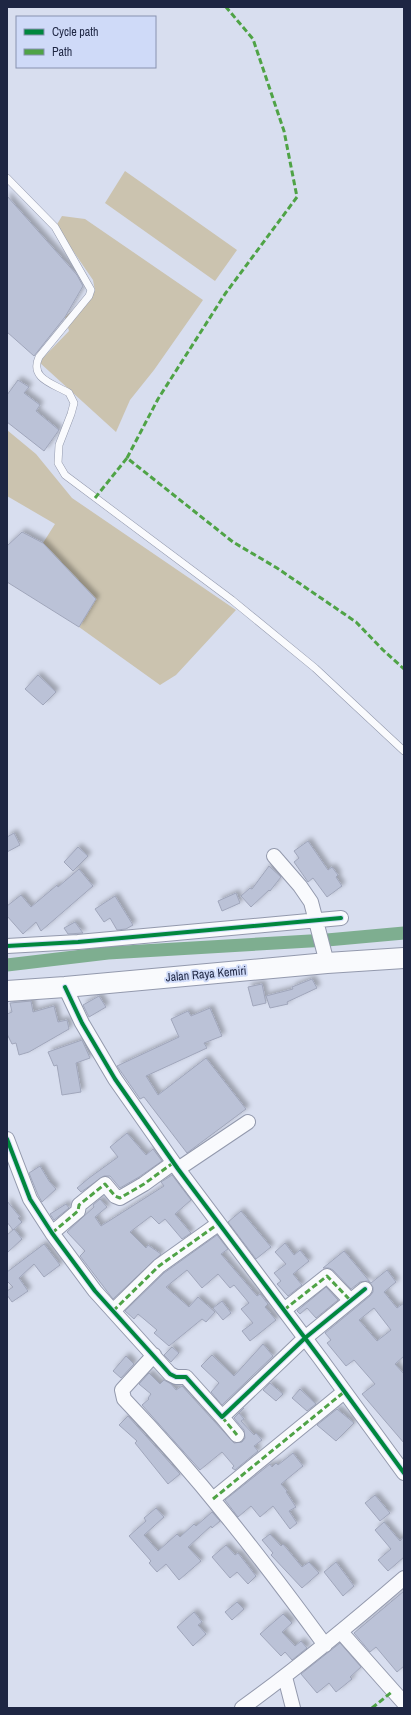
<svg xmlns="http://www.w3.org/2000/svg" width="411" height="1715" font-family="'Archivo Narrow',sans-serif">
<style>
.green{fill:#cbc3af}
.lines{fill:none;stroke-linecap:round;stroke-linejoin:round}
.canal{stroke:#7eae90;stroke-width:13}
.building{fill:#bbc2d7;stroke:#a0a6bb;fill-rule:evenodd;filter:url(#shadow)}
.lane-casing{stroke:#9399ad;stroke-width:8}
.street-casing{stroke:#9399ad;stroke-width:16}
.secondary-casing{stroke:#9399ad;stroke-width:22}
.lane{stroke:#f9fafd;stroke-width:7}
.street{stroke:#f9fafd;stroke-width:14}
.secondary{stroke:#f9fafd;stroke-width:20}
.quiet{stroke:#4fa346;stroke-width:3;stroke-dasharray:6 3;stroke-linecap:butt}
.cycleway-casing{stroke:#cfdaf8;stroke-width:6}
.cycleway{stroke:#00873e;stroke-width:4}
.labels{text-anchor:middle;stroke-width:4;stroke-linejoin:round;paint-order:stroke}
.street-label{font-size:12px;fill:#1e2643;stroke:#cfdaf8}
</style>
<defs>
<filter id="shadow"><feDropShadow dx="3.5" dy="-3.5" stdDeviation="2" flood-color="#0004"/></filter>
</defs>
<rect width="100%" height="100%" fill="#d8deef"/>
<path class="green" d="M125 171 237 250 215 281 105 203Z
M62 216 85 219 203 300 154 370 130 400 116 432 39 362 69 331 65 317 95 291 93 280 56 226Z
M7 430 36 454 72 498 236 610 176 675 160 685 79 627 96 599 43 543 55 524 7 496Z"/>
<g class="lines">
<path class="canal" d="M7 965 108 953 327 940 404 933"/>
</g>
<path class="building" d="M7 196 77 275 83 286 65 317 34 356 7 332Z
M18 380 29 387 24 393 40 405 36 411 59 430 44 451 7 422V395Z
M22 532 43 543 96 599 79 627 7 582V546Z
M38 675 56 692 43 705 25 689Z
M14 833 20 845 7 852V837Z
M308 841 328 870 332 867 338 875 336 877 342 886 327 897 313 878 308 882 294 862 299 858 294 851Z
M78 847 88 856 73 871 64 862Z
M269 866 281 877 270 891 269 890 251 907 241 896 250 888 252 889Z
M79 869 93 886 41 931 36 922 23 934 7 916V906L21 895 31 907 57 885 58 887Z
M236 893 240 903 222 911 218 901Z
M115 896 133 925 126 929 117 930 110 918 104 922 95 909Z
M75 922 83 933 68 934 64 928Z
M312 979 317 988 287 1002 288 1004 270 1008 266 996 293 989 292 987Z
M262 984 266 1003 253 1006 248 987Z
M99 996 106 1007 89 1017 83 1005Z
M31 1001 33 1012 54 1006 58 1022 67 1020 69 1029 29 1052 19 1055 16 1043 12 1044 7 1034V1014L12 1012 10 1003Z
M210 1008 222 1036 204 1043 207 1048 146 1076 158 1095 206 1058 246 1109 187 1153 144 1097 140 1099 117 1066 179 1037 171 1019 188 1011 191 1016Z
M82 1040 90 1058 76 1063 81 1092 62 1095 57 1065 54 1066 48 1052Z
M127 1133 146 1155 153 1149 162 1161 139 1177 120 1188 110 1176H104L81 1192 77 1188 89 1178 118 1157 110 1147Z
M40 1166 49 1181 56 1189 42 1202 38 1195 29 1173Z
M172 1175 191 1200 175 1214 191 1233 182 1239 165 1219 159 1224 151 1216 130 1232 146 1248 148 1245 161 1254 113 1299 80 1256 85 1251 67 1232 83 1217 94 1207 93 1205 100 1199 107 1207 95 1217 101 1226 164 1186 161 1182Z
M7 1201 20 1217 18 1218 22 1222 13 1230 7 1222Z
M66 1204 69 1208 54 1220 50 1214Z
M241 1211 271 1247 256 1259 228 1222Z
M14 1229 22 1239 7 1253V1235Z
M217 1235 228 1249 221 1254 257 1296 260 1294 268 1304 265 1307 276 1320 250 1341 242 1331 253 1323 241 1309 249 1303 234 1285 230 1288 218 1274 202 1288 187 1270 166 1287 189 1307 198 1297 215 1312 206 1322 202 1319 169 1346 154 1333 157 1330 138 1314 134 1319 125 1311 164 1273Z
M285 1243 294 1255 300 1250 309 1261 293 1274 302 1285 288 1296 277 1284 281 1281 274 1273 286 1264 275 1252Z
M44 1244 60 1265 44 1277 34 1264 19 1278 28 1291 12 1302 7 1295V1291L13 1287 7 1281V1272Z
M344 1251 371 1283 387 1270 396 1282 384 1292 397 1308 404 1303V1356L395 1364 404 1374V1443L362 1394 375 1384 354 1360 346 1366 327 1343 331 1340 325 1333 370 1296 373 1292V1287L368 1281 360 1282 351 1289 333 1270 329 1268H323ZM374 1308 391 1330 377 1341 359 1320Z
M326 1287 338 1300 316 1318 307 1308 300 1314 297 1311Z
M222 1301 231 1313 223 1320 213 1308Z
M263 1344 273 1356 222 1405 211 1392 219 1383 201 1366 212 1355 234 1376Z
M172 1347 179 1353 171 1362 164 1355Z
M126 1356 134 1364 121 1378 113 1371Z
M149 1373 160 1384 164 1380 171 1384 176 1390 182 1386 234 1443 242 1442 245 1438 244 1430 234 1418 244 1408 239 1413 244 1419 241 1421 254 1435 256 1433 262 1440 254 1446 258 1451 235 1470 232 1468 234 1466 222 1452 200 1470 142 1405 149 1399 148 1398 151 1394 139 1384Z
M270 1383 283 1394 276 1401 263 1390Z
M300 1389 316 1404 307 1411 292 1398Z
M337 1409 354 1423 336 1441 317 1425Z
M128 1416 180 1474 168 1484 135 1443 137 1441 119 1425Z
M293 1453 303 1466 281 1484 287 1491 286 1492 296 1507 289 1511 297 1523 290 1529 273 1506 260 1517 251 1506 238 1517 225 1500 270 1464 272 1467 276 1463 278 1465Z
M375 1495 390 1513 380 1521 365 1503Z
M156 1508 164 1517 144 1535 158 1551 177 1534 180 1537 194 1524 196 1526 212 1512 220 1521 212 1528 211 1526 188 1547 201 1561 179 1580 166 1564 157 1572 149 1563 151 1561 129 1536 146 1521 144 1518Z
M384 1522 400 1541 404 1536V1557L388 1571 378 1560 391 1549 375 1530Z
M270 1534 281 1546 283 1544 302 1567 309 1562 319 1573 302 1588 271 1555 273 1553 262 1540Z
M226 1545 235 1555 238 1553 256 1576 248 1584 237 1572 230 1578 212 1557Z
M336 1562 354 1586 343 1596 324 1572Z
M404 1591V1666L397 1672 376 1647 370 1652 354 1633Z
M237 1602 244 1609 232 1620 225 1612Z
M194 1612 202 1622 198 1625 206 1634 193 1646 177 1627Z
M283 1614 292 1623 282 1632 295 1646 301 1641 307 1648 292 1660 285 1652 281 1656 260 1634Z
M340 1643 361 1667 350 1677 352 1679 336 1692 329 1683 317 1693 301 1674Z"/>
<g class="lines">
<g class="lane-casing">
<path id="lane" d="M7 178 55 227 91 290 89 296 39 357C29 379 54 384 69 393L74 403 71 414 59 445 58 463 65 475 232 600 315 668 404 751"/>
</g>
<g class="street-casing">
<path id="street" d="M274 856 300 886 311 902 327 963
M7 946 78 942 341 918
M65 987 82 1023 115 1079 178 1169 320 1358 404 1473
M7 1139 30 1199 52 1233 95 1291 170 1374 176 1377H186L222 1417 305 1338 365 1289
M178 1169 248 1122
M52 1233 78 1211 79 1205 105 1184 115 1196 120 1198 144 1184 173 1163
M284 1310 327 1276 350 1300
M113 1311 159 1266 218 1224
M154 1355 122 1390 124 1399C198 1476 262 1559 325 1645
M222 1417 237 1435
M213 1499 344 1392
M341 1632 404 1703
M285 1677 293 1708
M242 1708C299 1667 352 1623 404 1578"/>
</g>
<g class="secondary-casing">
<path id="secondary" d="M7 991 65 987 327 963 404 958"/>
</g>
<use href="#lane" class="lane"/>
<use href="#street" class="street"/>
<use href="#secondary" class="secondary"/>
<path class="quiet" d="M127 458 158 399 225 294 297 197 284 131 253 39 226 7
M95 498 127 458 233 542 277 568 356 622 383 650 404 669
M52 1233 78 1211 79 1205 105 1184 115 1196 120 1198 144 1184 173 1163
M284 1310 327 1276 350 1300
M113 1311 159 1266 218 1224
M222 1417 237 1435
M213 1499 344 1392
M372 1708 393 1691"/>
<g class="cycleway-casing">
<path id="cycleway" d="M7 946 78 942 341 918
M65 987 82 1023 115 1079 178 1169 320 1358 404 1473
M7 1139 30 1199 52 1233 95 1291 170 1374 176 1377H186L222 1417 305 1338 365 1289"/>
</g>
<use href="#cycleway" class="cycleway"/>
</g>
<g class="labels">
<g class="street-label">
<text transform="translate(206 974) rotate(-5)" y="4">Jalan Raya Kemiri</text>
</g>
</g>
<rect width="411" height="1715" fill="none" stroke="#1e2643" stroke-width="16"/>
<rect x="16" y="16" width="140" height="52" fill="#cfdaf8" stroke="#8892b0"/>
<rect x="24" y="29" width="20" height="6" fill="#00873e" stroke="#8892b0"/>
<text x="52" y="36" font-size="12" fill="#1e2643">Cycle path</text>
<rect x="24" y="49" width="20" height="6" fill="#4fa346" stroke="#8892b0"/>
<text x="52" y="56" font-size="12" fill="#1e2643">Path</text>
</svg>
